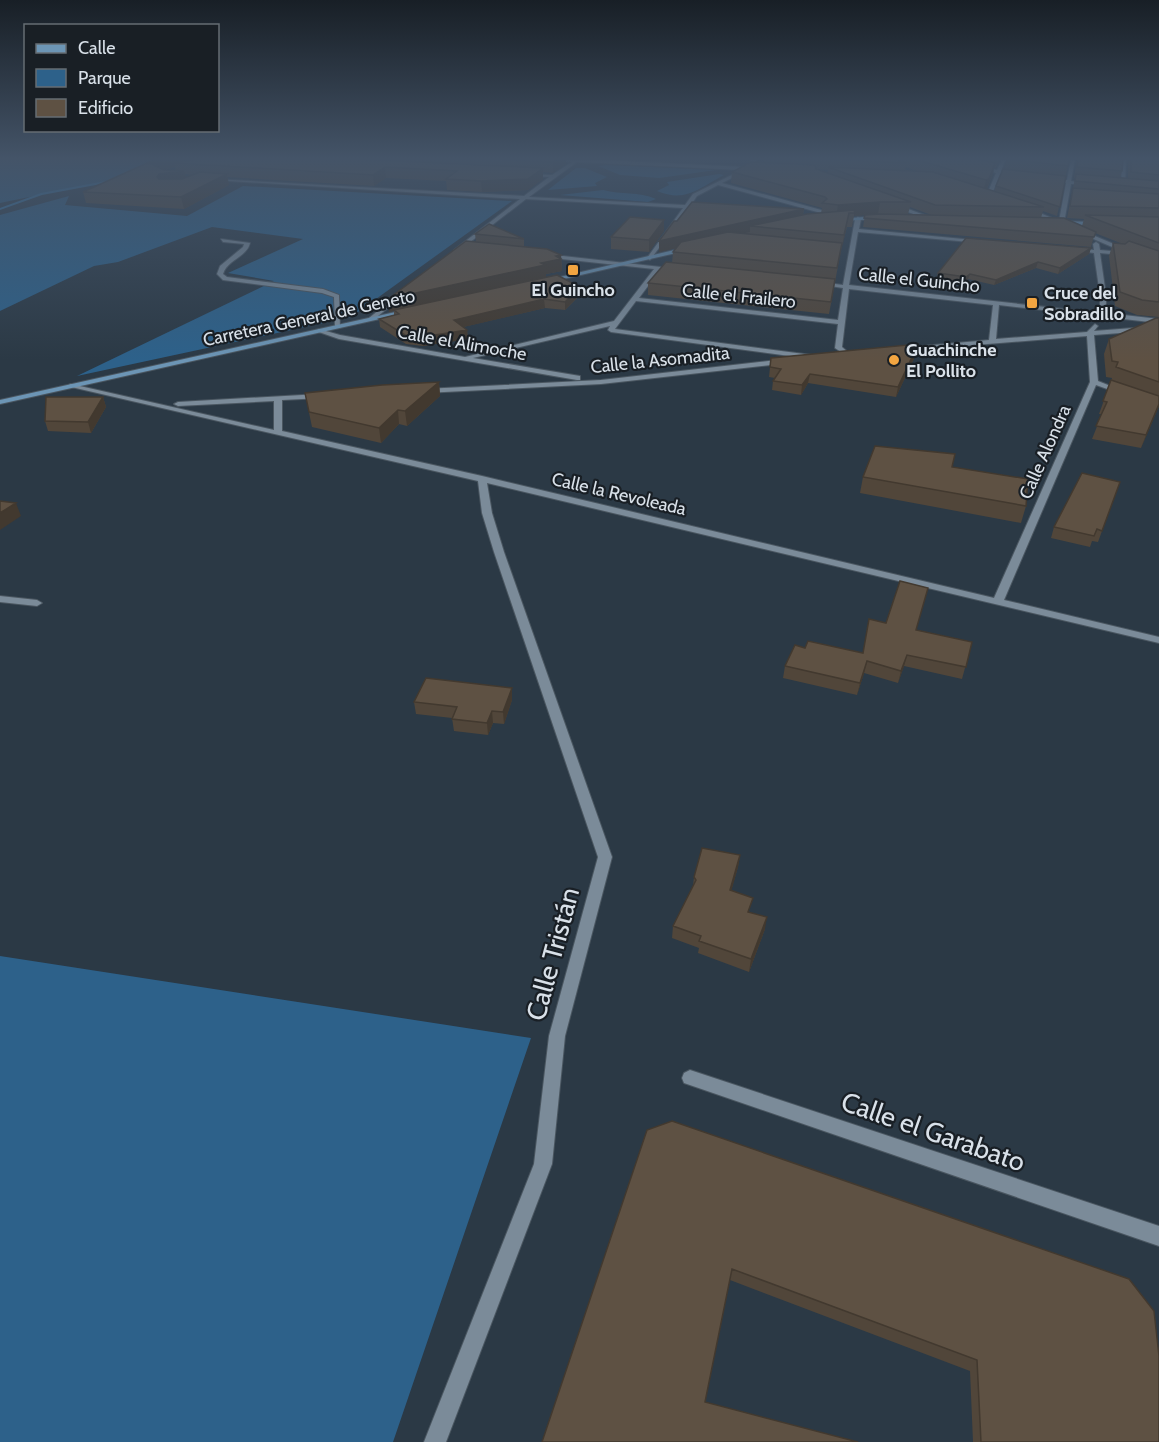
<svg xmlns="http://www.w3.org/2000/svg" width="1159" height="1442" font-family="Cabin,sans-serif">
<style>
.green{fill:#2d618a}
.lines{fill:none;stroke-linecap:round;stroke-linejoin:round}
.stream{fill:#347cb2;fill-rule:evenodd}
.lane-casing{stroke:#4a5660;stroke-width:2}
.street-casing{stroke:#4a5660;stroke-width:2}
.secondary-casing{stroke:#4a5660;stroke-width:2}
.lane{fill:#7b8b99;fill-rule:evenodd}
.street{fill:#7b8b99;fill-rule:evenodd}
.secondary{fill:#6c95b5;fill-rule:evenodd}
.wall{fill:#51463a;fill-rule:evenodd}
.shaded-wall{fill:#42392f}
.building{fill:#5e5143;stroke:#42392f;stroke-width:1.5}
.poi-dot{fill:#f2a541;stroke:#191f25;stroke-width:2}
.labels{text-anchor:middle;stroke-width:4.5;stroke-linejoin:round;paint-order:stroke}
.far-street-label{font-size:18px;fill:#d9e1e9;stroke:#191f25}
.far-poi-label{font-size:18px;font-weight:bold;fill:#d9e1e9;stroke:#191f25;text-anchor:start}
.near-street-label{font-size:27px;fill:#d9e1e9;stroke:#191f25}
</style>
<rect width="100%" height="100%" fill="#2b3945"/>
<path class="green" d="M0 159H214L0 203Z
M606 165 716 170 659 178 620 175 598 166Z
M576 168H585L607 177 595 183 597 186 548 190Z
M719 174 724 175C699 188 686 203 657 191L669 185 667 182Z
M243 186 512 201 351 317 77 376 274 281 228 273 303 239 212 227 118 262 94 266 0 311V215L69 196 65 205 187 216Z
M603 190C622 195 638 191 656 199L648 202 560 195Z
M0 956 531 1038 393 1442H0Z"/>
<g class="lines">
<path class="stream" d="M116 179 117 181 42 195 0 210V208L41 193Z"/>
<g class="lane-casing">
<path id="lane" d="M221 239 250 243C247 257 227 260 223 274L227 277 323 289 339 295 340 328 335 327 334 297 322 293 223 280 217 274 220 266 243 247 244 244 223 242Z"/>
</g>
<g class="street-casing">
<path id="street" d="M536 159H581L746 167 753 159H757L750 168H755V170H748L722 183 825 211 839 219 834 220 821 213 718 185 697 196 690 206H703L705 209H688L650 260 647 258 683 208 526 199 456 253 454 250 520 199 212 180 214 179 524 196 549 177 527 176 525 174 552 175 572 162ZM577 162 742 170 693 194 685 205 529 197Z
M946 159H952L997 170 1002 159H1006L1001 171 1019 177 1017 178 1000 174 992 194 983 196 981 195 988 192 996 173Z
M1071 159H1075L1071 181 1091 184H1071L1064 223 1128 250V252H1124L1023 209 1028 208 1059 221 1066 183 1048 180H1067Z
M1122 159H1126L1125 187 1123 188 1121 187Z
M891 204H895L935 219 930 220 891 206Z
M858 217 861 219 859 229 984 241 981 243 858 232 849 285 1100 313V295L1094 253 1073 250 1076 248 1094 250 1093 244 1096 242 1099 244 1100 250 1123 252 1121 255 1100 253 1106 295V313L1159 319V323L999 305 996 339 1087 332 1095 324 1098 326 1094 331 1159 326V330L1094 335 1098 381 1128 393 1124 395 1096 385 1004 600 1159 637V643L487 483 492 513 504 552 612 857 565 1036 552 1164 446 1442H424L534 1164 549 1036 598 857 494 552 482 513 478 481 67 386 71 384 274 430V401L178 406 174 404 178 402 320 394H323V398L282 400V431L482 476 994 598 1090 382 1087 336 902 351 899 349 900 348 989 340 993 305 849 289 842 347 850 354 847 356 835 348 838 324 636 301 615 329 812 355 816 357 812 359 611 332 608 330 610 326 473 358 580 376V380H577L339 339 316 331 319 329 340 335 465 357 614 321 654 269 543 257 545 254 679 269 677 272 660 270 639 298 838 320 843 288 817 284 820 282 843 285 855 219Z
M398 295 403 296 373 320H369V318Z
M786 359H789V363L601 384 424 393 420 391 424 389 601 380Z
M0 596 37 600 42 603 37 606 0 602Z
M690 1070 1159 1226V1246L684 1083 682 1078 684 1073Z"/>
</g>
<g class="secondary-casing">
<path id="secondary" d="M879 216 881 219 839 221 836 219Z
M1058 221 1098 222 1101 224 1098 226 1056 224Z
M687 247 689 250 546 283 543 281Z
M409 309 411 310V312L0 404V400Z"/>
</g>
<use href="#lane" class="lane"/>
<use href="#street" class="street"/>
<use href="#secondary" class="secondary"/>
</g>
<path class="wall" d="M156 159H566V164L553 173 543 172V179L528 190 482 192 447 190 446 181 386 178 374 186 227 177 229 185 184 209 86 203 83 192ZM175 167 176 171 163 170ZM185 174 193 175 186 178Z
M589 159H635L634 160Z
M764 159H1000L996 168H994L993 174 987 189 994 192 996 186 1004 169 1007 159 1068 166 1057 216 1043 211 1041 218 1082 226 1084 219 1067 218 1075 178H1074L1077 159H1123L1122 171 1120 178H1128V159H1159V317L1137 315 1115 306 1109 256 1113 243 1123 244 1095 233 1091 247 863 227 865 215 854 216 852 227H847L841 250 829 314 648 295V283L672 263 673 252 676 248 659 252 677 221 804 209 803 215 821 213 822 208 731 183 732 172 764 163ZM906 167 920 172 905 171ZM817 169 828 170 827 173ZM910 207 926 213 932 215 908 214Z
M664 220V231L649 252 611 249V237Z
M475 234 524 239V247L561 255 562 271 546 274V277L580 295 565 310 545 308 463 327 467 330 468 339 423 346 406 344 380 327 379 319 394 315V311L389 312 388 299 476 242Z
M1091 248 1089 254 1058 274 1036 268 994 285 968 279 965 283 937 278 938 273Z
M1159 318V406L1141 448 1092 439 1102 414H1099L1112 378 1106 377 1104 354 1109 339Z
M918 344 917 352 896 397 808 383 801 395 772 390 773 381 775 378 769 377 771 358Z
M439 382 440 396 407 426 399 424 381 443 312 427 305 393Z
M103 397 106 407 91 433 48 431 45 421Z
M952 467 1026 506 1021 523 860 493 863 477Z
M1120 482 1098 542 1092 541 1090 547 1051 538 1054 527Z
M917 630 972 642 962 679 904 666 898 683 864 673 857 695 783 678 785 666 805 648 863 653Z
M512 688V700L504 724 493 723 488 735 454 731 452 718 416 714 414 702Z
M740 855 738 867 731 891 765 929 749 972 698 953 699 948 672 938 673 926 693 886 694 877Z
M647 1130 1159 1442H973L970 1371 730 1280 542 1442Z"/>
<path class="shaded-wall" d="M161 159H217L175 163V167L157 171 149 163 154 160Z
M557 159H566V164L553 173V162Z
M995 163 993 174 986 190 983 192 986 180Z
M385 167 386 178 374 186 373 175Z
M543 168V179L528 190 482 192 481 181Z
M184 171 187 182 162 186 157 177 159 174Z
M227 174 229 185 184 209 181 197Z
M880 202 878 214 854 216V213H849L842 250 844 235 836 217 838 205Z
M804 209 802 220 750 226V232L659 252V241Z
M664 220V231L649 252V240Z
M1091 248 1089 254 1058 274 1060 268Z
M561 255 562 271 546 274V277L389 312 388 299 541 263Z
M1038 262 1036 268 994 285 996 280Z
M970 274 968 279 965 283 966 277Z
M580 287V295L565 310V302Z
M544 299 545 308 455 329 454 320Z
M467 330 468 339 423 346 422 337Z
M918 344 917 352 896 397 898 387Z
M810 374 808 383 801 395 802 385Z
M439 382 440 396 407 426 405 411Z
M103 397 106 407 91 433 88 422Z
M1159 404V406L1141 448 1146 435Z
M398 410 399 424 381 443 379 428Z
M16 503 21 516 0 530V513Z
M907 655 904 666 898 683 901 671Z
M867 661 864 673 857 695 860 683Z
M512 688V700L504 724 503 712Z
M492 711 493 723 488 735 487 723Z
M740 855 738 867 728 903 730 890Z
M767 917 765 929 749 972 751 959Z"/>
<path class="building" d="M156 159H161L154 160 149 163 164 170 184 171 159 174 157 177 159 179H182L200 172 227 174 181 197 83 192Z
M198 159H359L543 168 528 179 481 181 446 179 457 171 385 167 373 175 175 163Z
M486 159H557L553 162Z
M822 159H894L907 163Z
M914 159H977L995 163 989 179 986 180Z
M1007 159H1070L1068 166Z
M1078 159H1123L1122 171 1077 167Z
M1131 159H1159V175L1131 172Z
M751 162 815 165 816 169 911 202H880L838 205 822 203 827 199 825 197 732 172Z
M828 167 933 172 1044 207 935 205Z
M1003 169 1066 176 1060 207 996 186Z
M1076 174 1159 181V189L1075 181Z
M1073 188 1159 194V208L1070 206Z
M692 202 804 209 659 241 674 221H677Z
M855 210 854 213H849L844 235 750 226 807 214Z
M880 214 1064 218 1096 232 1094 237 864 218 865 215Z
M1085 215 1159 217V243Z
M630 217 664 220 649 240 611 237Z
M489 224 524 239 475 234Z
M728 232 842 243 837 268 673 252 681 242Z
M966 238 1091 248 1060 268 1038 262 996 280 970 274 966 277 938 273Z
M466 241 547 249 561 255 556 256 561 259 541 263 545 265 388 299Z
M1129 241 1159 251V302L1142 300 1120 292 1113 243 1125 244Z
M666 262 835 279 831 302 648 283Z
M557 275 580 287 565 302 544 299 454 320 467 330 422 337 405 335 379 319 399 314 394 310Z
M1156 318H1159V382L1116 367 1118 362 1112 361 1109 339Z
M918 344 898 387 810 374 802 385 773 381 781 369 770 367 771 358Z
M1111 380 1159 396V404L1146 435 1096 426 1107 402 1103 401Z
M439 382 405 411 398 410 379 428 309 412 305 393 382 385Z
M46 397H103L88 422 45 421Z
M875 446 955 454 952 467 1028 479 1026 506 863 477Z
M1082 473 1120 482 1102 531 1097 529 1094 536 1054 527Z
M0 501 16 503 0 513Z
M900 581 928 588 916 630 972 642 966 667 907 655 901 671 867 661 860 683 785 666 795 645 805 648 808 641 863 653 869 619 886 623Z
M426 678 512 688 503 712 492 711 487 723 452 719 457 707 414 702Z
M702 848 740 855 730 890 753 898 748 912 767 917 751 959 699 941 701 936 673 926 696 880 694 877Z
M672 1121 1129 1279 1154 1311 1159 1356V1442H981L977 1360 732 1269 705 1402 858 1442H542L647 1130Z"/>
<linearGradient id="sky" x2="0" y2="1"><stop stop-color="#181f26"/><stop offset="0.44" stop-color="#445468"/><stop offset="1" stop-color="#445468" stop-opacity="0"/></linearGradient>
<rect width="1159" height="360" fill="url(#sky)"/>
<g class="poi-dot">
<rect x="567" y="264" width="12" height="12" rx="3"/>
<rect x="1026" y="297" width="12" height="12" rx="3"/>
<circle cx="894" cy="360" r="6"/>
</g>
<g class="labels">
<g class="far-street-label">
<text transform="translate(919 280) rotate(6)" y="6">Calle el Guincho</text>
<text transform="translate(739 296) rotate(6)" y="6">Calle el Frailero</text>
<text transform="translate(309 318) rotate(-12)" y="6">Carretera General de Geneto</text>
<text transform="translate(462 343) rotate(10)" y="6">Calle el Alimoche</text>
<text transform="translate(660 360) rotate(-6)" y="6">Calle la Asomadita</text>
<text transform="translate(1045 452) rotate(-66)" y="6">Calle Alondra</text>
<text transform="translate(619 494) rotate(13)" y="6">Calle la Revoleada</text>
</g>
<g class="far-poi-label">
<text x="573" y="296" text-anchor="middle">El Guincho</text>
<text x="1044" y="299">Cruce del<tspan x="1044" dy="21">Sobradillo</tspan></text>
<text x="906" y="356">Guachinche<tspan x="906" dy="21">El Pollito</tspan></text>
</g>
<g class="near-street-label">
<text transform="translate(553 954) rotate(-75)" y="9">Calle Tristán</text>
<text transform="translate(933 1132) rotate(19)" y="9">Calle el Garabato</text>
</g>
</g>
<rect x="24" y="24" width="195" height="108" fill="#191f25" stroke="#666d73" stroke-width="1.5"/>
<rect x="36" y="44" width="30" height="9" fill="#6c95b5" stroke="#666d73" stroke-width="1.5"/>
<text x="78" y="54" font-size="18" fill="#d9e1e9">Calle</text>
<rect x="36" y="69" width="30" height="18" fill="#2d618a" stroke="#666d73" stroke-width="1.5"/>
<text x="78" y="84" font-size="18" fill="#d9e1e9">Parque</text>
<rect x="36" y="99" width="30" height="18" fill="#5e5143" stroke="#666d73" stroke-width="1.5"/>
<text x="78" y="114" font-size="18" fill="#d9e1e9">Edificio</text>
</svg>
